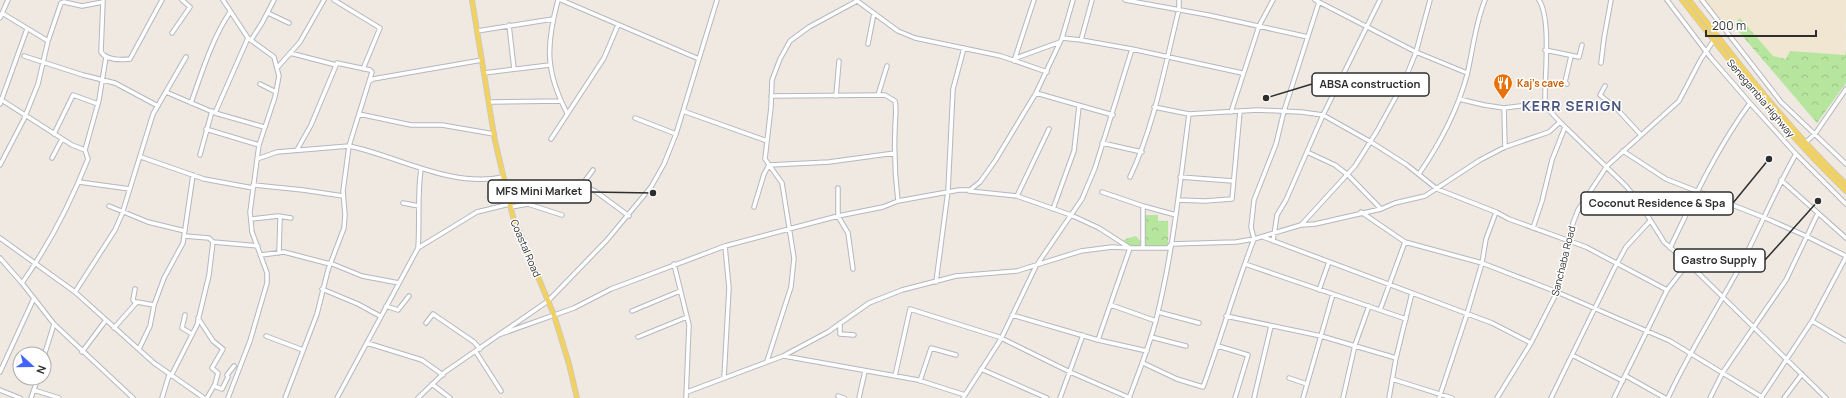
<svg xmlns="http://www.w3.org/2000/svg" width="1846" height="398" font-family="Manrope,sans-serif">
<style>
.education{fill:#f0e6d1}
.forest{fill:url(#forest-crowns)}
.lines{fill:none;stroke-linecap:round;stroke-linejoin:round}
.minor-casing{stroke:#b4b7c1;stroke-width:5.5}
.major-casing{stroke:#c9c9c9;stroke-width:6}
.minor{stroke:#fff;stroke-width:3.5}
.major{stroke:#f2d163;stroke-width:4.5}
.labels{text-anchor:middle;stroke-width:3;stroke-linejoin:round;paint-order:stroke}
.food-label{font-size:10px;font-weight:bold;fill:#c56008;stroke:#fff;text-anchor:start}
.street-label{font-size:10px;fill:#2e2e2e;stroke:#fff}
.district-label{font-size:14px;font-weight:bold;letter-spacing:1px;fill:#4d5680;stroke:#fff}
.leader{fill:none;stroke:#2e2e2e;stroke-width:1.5}
.callout-dot{fill:#2e2e2e;stroke:#fff;stroke-width:1.5}
.callout{fill:#fff;stroke:#2e2e2e;stroke-width:1.5}
.callout-label{font-size:11px;text-anchor:middle;font-weight:bold;fill:#2e2e2e}
</style>
<defs>
<pattern id="forest-crowns" width="20" height="18" patternUnits="userSpaceOnUse"><rect width="20" height="18" fill="#b6e59e"/><path d="M2 6a3 3 0 1 1 6 0M12 15a3 3 0 1 1 6 0" fill="none" stroke="#9dc588"/></pattern>
</defs>
<rect width="100%" height="100%" fill="#efe9e1"/>
<path class="education" d="M1705 0H1846L1845 55 1791 51 1786 59 1773 56 1740 18 1728 30Z"/>
<path class="forest" d="M1740 18 1773 56 1786 59 1790 51 1845 55 1846 50V83L1817 123 1733 25Z
M1145 215H1158V221H1168V248H1130L1122 244 1125 239 1136 236 1141 242 1144 240Z"/>
<g class="lines">
<g class="minor-casing">
<path id="minor" d="M223 0 248 38 274 57 279 76 275 97 259 145 250 212 252 232 267 273V283L250 341 228 398
M334 0 380 28 363 69
M558 0C546 45 545 71 567 113
M561 0 699 59
M856 0 898 31 915 38 1001 56 1047 72
M1125 0 1208 15 1308 37
M1315 0 1416 52 1467 73
M1539 0C1551 18 1545 72 1545 96V103L1548 109 1560 122 1626 186 1639 202 1664 242 1688 263 1826 398
M1667 0 1711 58 1750 103 1796 154 1846 204
M1702 0 1781 102 1846 164
M103 1 101 52C106 60 121 60 130 59L162 0
M2 13 48 41
M268 13 289 23
M0 18 8 0
M509 25 514 69
M477 31 553 19
M172 33 190 7 182 0
M1062 38 1073 0
M251 40 262 23 274 0
M1081 40 1092 0
M868 44 874 13
M1545 50 1579 57 1582 45
M290 53 336 65
M24 56 83 75 115 83 158 106
M1016 58 1060 42
M1014 61 1034 0
M1601 63 1604 38 1611 0
M277 68 300 42 324 0
M484 73 550 65
M370 81 373 79 482 60
M260 84 276 92
M1567 84 1565 82 1571 56
M1605 86 1600 95 1617 109 1641 135
M166 92 215 113 264 127
M1036 93 1113 115
M878 95 887 66
M771 96 885 95 895 101C897 110 895 119 895 129 894 153 895 177 898 201
M836 96 839 61
M0 99 72 145 85 150
M1459 99 1484 105 1504 108 1545 103
M489 102 561 101
M191 103C202 72 212 39 230 12
M0 104 27 29
M1154 107 1189 114 1258 110 1301 112 1323 115 1371 142 1407 165 1437 189 1496 212 1509 219 1586 247 1667 290
M1504 108 1505 147
M683 111 767 141
M1231 112 1259 26 1273 0
M215 113 248 38
M359 114 411 125H442L494 134
M635 118 676 134
M206 129 259 145
M54 134 73 95 98 104
M551 139 604 58 618 25
M1806 142 1815 134 1846 89
M1102 143 1142 152
M1623 151 1666 179 1763 217 1806 236 1846 256
M1307 152 1335 165 1348 175 1381 209
M200 155 212 111
M141 157 204 179 253 188
M52 158 62 139
M257 159 277 152 349 146 372 72 370 70 337 63 311 125 297 150
M0 165 24 119 38 84 48 41 61 3 64 2 82 6 103 2
M593 170 582 185 595 191 629 216
M1419 174C1441 142 1457 112 1467 75 1473 50 1475 24 1485 0
M1130 177C1155 124 1165 65 1179 9V0
M1180 177 1233 181
M1781 180 1846 238
M79 182 130 189
M253 185 303 190 343 196
M838 188V216L848 233 853 269
M969 191 1017 196 1071 215 1099 228 1130 248H1168L1171 244 1236 242 1254 239 1301 225 1315 224 1381 209 1395 203 1425 196 1480 160 1505 147 1549 132 1560 122
M1102 192 1143 206V248
M1017 196 1049 129
M1178 200 1205 201 1232 199 1240 111
M403 203 419 206
M109 206 148 222 185 231
M1143 206 1176 215
M511 207 528 204 562 215
M754 207 764 174 769 165 829 162 895 153
M1053 209 1074 151 1079 106
M1361 212 1405 242 1482 263 1557 292 1670 341 1762 397
M251 219 278 216 291 218
M1301 225 1355 166 1377 131 1404 82 1416 52 1430 0
M1533 228 1542 201 1552 160 1565 127
M1263 237 1492 323 1531 343
M0 238 75 292 154 363 204 398
M1273 241 1277 215 1286 200 1323 115 1380 0
M213 242 258 246
M418 248C420 221 417 195 421 169
M1670 248C1694 198 1717 148 1750 103
M279 253 280 218
M261 255 284 252 330 264
M0 258 22 283 54 324 133 398
M330 263 362 276 399 283
M674 264 689 325 686 398
M1245 264 1406 319
M936 282 948 191 953 89 964 48
M22 283C49 245 71 202 88 159L85 150 99 100 106 57
M135 289 133 300 136 303
M322 289 358 304 380 316
M1319 290 1329 262
M75 292 115 230 122 214 153 114 186 57
M1111 305 1156 321
M386 306 398 310 409 296
M1380 310 1405 242
M632 311 680 291
M1158 312 1199 323
M185 315 182 328 192 334
M1012 315 1098 340 1147 351
M1226 316 1321 336 1396 358
M198 318 213 341 223 349 212 368 218 373 215 384 207 398
M1812 321 1846 341
M426 323 433 314 474 342 480 349
M840 323V334L854 335
M114 328 137 302 154 305
M501 334 574 308 611 289 725 246 838 216 883 207 898 201 959 190H970L980 182 995 161 1036 93 1062 38 1081 40 1132 49 1242 73
M266 336 303 350
M638 337 687 317
M1151 337 1186 346
M367 343 422 360 443 375
M1218 346 1248 355 1235 398
M139 349 150 326 154 305 164 278 183 243 193 175
M82 352 106 320
M476 352 501 391
M1572 355 1623 381
M44 356 54 324
M784 356 918 380 965 395
M767 361 791 287 794 258 782 183 765 159 771 107 772 80 780 59 790 41 809 27 857 1
M1143 363 1177 379 1203 387C1221 338 1235 288 1254 239L1251 227 1254 200 1276 144 1284 111 1319 2
M981 369 1047 398
M0 372 34 298
M171 376 197 325 209 275 213 242 209 238 184 236
M895 376 910 309 999 337 1070 372 1130 398
M1626 376 1665 398
M724 378 729 288 725 246
M1289 378 1307 384
M1392 379 1452 398
M920 381 931 348 956 355
M432 384 450 398
M214 386 222 389 228 377 227 375 234 366
M0 390 20 398
M34 390 59 398
M687 392 783 356 828 332 869 303 902 290 956 276 1017 271 1081 251 1112 247 1130 248 1098 340
M838 396 844 398
M31 398 38 378
M162 398 169 375
M285 398 317 314 328 270 344 228 345 215 343 191 349 146C398 156 451 188 503 177
M337 398 418 248 477 212 510 204
M418 398 445 372 548 301 607 240 651 187 664 164 676 134 717 0
M859 398 865 371
M963 398 1001 339 1036 266 1082 199 1095 168 1132 49
M1060 398 1083 335
M1129 398C1139 372 1149 347 1156 320 1173 253 1180 183 1189 114
M1254 398 1271 326
M1303 398 1333 294
M1343 398 1355 345 1369 306
M1389 398 1396 358 1412 293
M1439 398 1467 314 1482 263 1486 239 1496 212
M1497 398 1531 343 1557 292 1573 223 1578 210 1607 166 1679 101 1701 59 1714 40
M1551 398 1614 269 1626 247 1650 221
M1614 398 1667 290 1688 263
M1668 398C1688 354 1714 314 1737 272 1758 233 1774 192 1796 154
M1710 398 1723 372 1786 280 1818 213
M1761 398 1812 321 1846 257
M1784 398 1802 374"/>
</g>
<g class="major-casing">
<path id="major" d="M472 0 495 141 513 217 554 315 569 364 577 398
M1682 0C1734 66 1785 133 1846 191
M1689 0C1739 63 1787 128 1846 184"/>
</g>
<use href="#minor" class="minor"/>
<use href="#major" class="major"/>
</g>
<defs>
<g id="restaurant-pin" transform="scale(1)"><path d="M0 17L-7.5 6A9.5 9.5 0 1 1 7.5 6Z" fill="#e8710a" stroke="#fff"/><path d="M-5-6h1v4h1v-4h1v4h1v-4h1v5L-1.5 .5V6h-2V.5L-5-1ZM5-6V6H3V1.5H1.5Q1.5-4 5-6Z" fill="#fff"/></g>
</defs>
<g fill-rule="evenodd">
<use href="#restaurant-pin" x="1503" y="83"/>
</g>
<g class="labels">
<g class="food-label">
<text x="1517" y="87">Kaj's cave</text>
</g>
<g class="street-label">
<text transform="translate(1761 98) rotate(50)" y="4">Senegambia Highway</text>
<text transform="translate(526 248) rotate(67)" y="4">Coastal Road</text>
<text transform="translate(1563 261) rotate(-76)" y="4">Sanchaba Road</text>
</g>
<g class="district-label">
<text x="1572" y="111">KERR SERIGN</text>
</g>
</g>
<path class="leader" d="M1266 98L1312 84M653 193L591 192M1769 159L1733 203M1818 201L1765 260"/>
<g class="callout-dot">
<circle cx="1266" cy="98" r="4"/>
<circle cx="653" cy="193" r="4"/>
<circle cx="1769" cy="159" r="4"/>
<circle cx="1818" cy="201" r="4"/>
</g>
<g class="callout">
<rect x="1312" y="73" width="117" height="23" rx="4"/>
<rect x="488" y="180" width="103" height="23" rx="4"/>
<rect x="1581" y="192" width="152" height="23" rx="4"/>
<rect x="1674" y="249" width="91" height="23" rx="4"/>
</g>
<g class="callout-label">
<text x="1370" y="88">ABSA construction</text>
<text x="539" y="195">MFS Mini Market</text>
<text x="1657" y="207">Coconut Residence &amp; Spa</text>
<text x="1719" y="264">Gastro Supply</text>
</g>
<g transform="translate(32 366) rotate(111)"><circle r="19" fill="#ffffff" stroke="#ababab"/>
<path d="M0-3L7 15L0 10L-7 15Z" fill="#4264fb"/>
<text y="-6" font-size="11" font-weight="bold" text-anchor="middle" fill="#2e2e2e">N</text>
</g>
<path d="M1706 30v6h110v-6" fill="none" stroke="#2e2e2e" stroke-width="2"/>
<text x="1712" y="30" font-size="12" fill="#2e2e2e" stroke="#ffffff" stroke-width="3" paint-order="stroke">200 m</text>
</svg>
